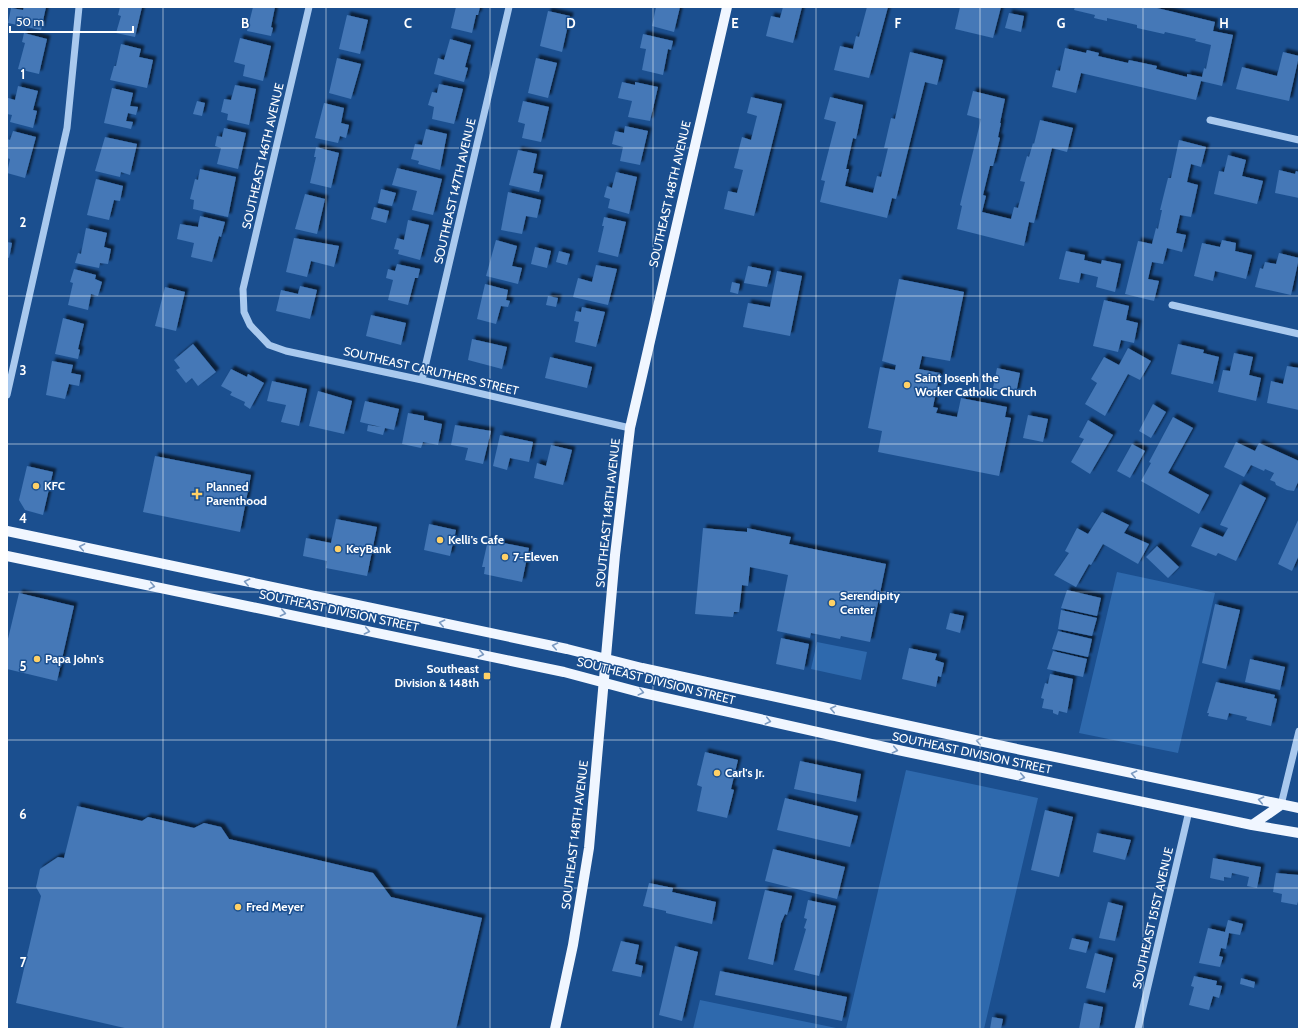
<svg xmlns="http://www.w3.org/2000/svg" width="1306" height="1036" font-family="Cabin,sans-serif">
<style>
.green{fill:#2e69ad}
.building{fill:#4478b7;filter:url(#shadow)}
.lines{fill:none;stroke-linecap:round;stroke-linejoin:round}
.minor{stroke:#a9c9ee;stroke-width:7}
.major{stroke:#f0f6ff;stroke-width:10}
.oneway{stroke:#7b9ac1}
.grid{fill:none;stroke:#fff;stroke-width:1;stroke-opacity:0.55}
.poi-dot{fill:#ffd166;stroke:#1b4f8f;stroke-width:1.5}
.labels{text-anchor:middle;stroke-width:3;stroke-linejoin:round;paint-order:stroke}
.street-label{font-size:12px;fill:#fff;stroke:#1b4f8f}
.poi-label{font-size:12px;font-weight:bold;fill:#fff;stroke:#1b4f8f;text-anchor:start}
.grid-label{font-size:13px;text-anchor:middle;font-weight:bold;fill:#fff;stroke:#1b4f8f;stroke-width:3;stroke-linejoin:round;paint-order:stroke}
</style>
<defs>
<filter id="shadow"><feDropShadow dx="3.5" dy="-3.5" stdDeviation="1" flood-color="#0009"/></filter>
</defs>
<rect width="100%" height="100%" fill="#1b4f8f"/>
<path class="green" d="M1117 572 1215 593 1178 753 1079 733Z
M817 642 867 652 861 680 811 669Z
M906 770 1038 798 984 1029H846Z
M700 1000 841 1029H693Z"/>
<path class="building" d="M24 7H46L41 30 8 23 11 8 23 10Z
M120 7H142L135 37 116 33 121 16 118 15Z
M253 7H275L271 27 273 28 271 36 247 31Z
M456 7H480L478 15H476L472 33 451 28Z
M656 7H680L674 32 652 26Z
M783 7H802L793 43 766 36 771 16 780 18Z
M867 7H888L869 78 834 70 840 46 853 49 856 36 859 37Z
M960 7H1001L993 38 955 29Z
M1075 7H1153L1215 22 1213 31 1233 35 1222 86 1201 81 1196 100 1081 73 1076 93 1052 87 1056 70 1060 71 1065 48 1086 53 1087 50 1099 53 1098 56 1128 63 1129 60 1157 66 1156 69 1187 77V74L1202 77 1204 68 1206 69 1211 45 1195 41 1196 39 1165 32 1164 34 1137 28V25L1107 18V21L1094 18 1095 15 1074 10Z
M548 11 570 16 562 52 540 46Z
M1009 13 1024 16 1021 32 1005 28Z
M347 15 368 20 360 54 339 49Z
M24 33 47 39 39 74 18 69 25 43 22 42Z
M643 34 673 41 671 50 668 49 663 75 642 70 646 49 640 48Z
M240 38 271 46 263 81 243 76 245 65 234 62Z
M450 39 471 45 465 67 468 68 464 82 434 74 438 58 444 60Z
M121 44 141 49 139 57 153 60 147 88 110 80 114 66H116Z
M910 52 943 60 937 85 925 82 896 199 892 198 887 218 820 202 825 181 821 180 836 122 824 119 830 97 863 105 856 139 853 138 846 169H849L845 186 873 193 877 176 881 177 888 148H884L891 118 895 119Z
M1283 52 1299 56 1289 101 1236 89 1242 67 1277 76Z
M337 58 361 64 351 99 329 93Z
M536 58 557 63 548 98 528 93Z
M622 82 635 85V82L658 87 650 121 628 117 632 101 618 98Z
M439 84 463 89 454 124 432 119 434 107 428 105 432 92 437 93Z
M235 85 256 89 249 125 227 120 228 114 221 112 224 99 231 100Z
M18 86 38 91 33 110 37 111 33 128 10 122 12 115 7 114 8 98 15 100Z
M112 88 133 93 130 106 138 107 136 115 128 113 126 121 133 122 131 129 104 123Z
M973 91 1005 99 1000 123H1001L998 137 1000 138 993 166H990L983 195 986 196 982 212 1011 219 1014 207 1018 208 1025 182 1020 181 1027 156 1029 157 1033 143 1034 144 1040 120 1073 128 1067 152 1052 148 1034 223 1029 222 1024 246 957 229 962 206 960 205 981 119 967 115Z
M751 97 782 104 754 216 724 209 728 191 737 193 743 170 734 168 742 137 751 140 757 116 747 113Z
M197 101 205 103 202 116 193 114Z
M523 101 549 107 541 142 522 138 525 124 518 122Z
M324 103 344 108 341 123 349 125 346 138 340 136 338 143 315 138Z
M625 126 648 131 640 165 620 161 623 147 612 144 615 131 624 133Z
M224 128 246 133 238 169 217 164 221 148 215 146 217 136 222 137Z
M426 129 447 134 440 170 418 164 419 161 411 159 415 144 422 145Z
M13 131 36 137 25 178 7 173 10 159 7 158V139L10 140Z
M105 137 137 144 130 175 121 172 120 177 95 171Z
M1179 140 1206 147 1201 167 1191 164 1187 182 1198 185 1191 217 1180 215 1176 233 1186 235 1182 252 1167 248 1163 264 1152 262 1148 279 1159 281 1154 301 1125 294 1138 241 1152 244 1156 228 1158 229 1162 210H1160L1168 178H1171Z
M316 147 339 153 331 188 310 183 316 157H314Z
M518 150 537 154 533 173 543 175 539 192 509 185Z
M1228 155 1246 160 1242 176 1263 181 1257 204 1214 194 1219 171 1224 172Z
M397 168 442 179 433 215 412 210 417 191 392 185Z
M200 169 236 177 228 217 193 209 194 200 190 199 195 179 198 180Z
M1279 170 1295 174 1296 171 1299 172V198L1275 193Z
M616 172 637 177 629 214 608 208 610 199 604 197 607 186 612 188Z
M96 179 123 186 120 201 114 200 109 220 87 215Z
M381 189 396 193 392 206 378 203Z
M508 192 541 200 537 218 526 216 522 234 501 230Z
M305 194 325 199 317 234 295 229Z
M374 207 389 211 386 223 371 219Z
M200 216 225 222 221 237 219 236 212 262 191 257 194 243 177 239 180 224 198 227Z
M604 217 626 222 618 257 598 252 604 226H602Z
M408 220 429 225 420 260 398 254 399 250 394 249 397 238 404 240Z
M86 228 107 233 104 247 111 249 108 264 100 263 99 268 75 263 78 253 81 254Z
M294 238 339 246 334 267 311 261 307 277 286 272Z
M496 240 517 246 512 266 522 268 518 284 486 276Z
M1222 240 1236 243 1235 251 1252 255 1246 279 1215 271 1213 281 1194 276 1202 243 1220 247Z
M7 242 12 243 9 258 7 257Z
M535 247 551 251 547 268 531 264Z
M559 251 570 254 567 265 556 262Z
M1066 251 1085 255 1084 260 1101 264 1102 260 1121 264 1115 292 1096 287 1098 277 1081 273 1079 283 1059 279Z
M1279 253 1299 258 1291 295 1255 287 1260 268 1263 269 1265 262 1276 264Z
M397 264 420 269 418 278H415L408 305 388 300 393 280 386 278 388 269 395 271Z
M596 265 617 269 608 305 573 297 578 278 592 282Z
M748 266 771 271 767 287 744 283Z
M74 269 96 275 95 279 102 282 98 296 91 294 88 310 68 305 73 283 70 282Z
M777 271 802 276 790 336 743 327 748 303 770 307Z
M899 279 964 292 950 361 922 356 919 369 940 373 933 407 938 408 936 413 957 417 961 398 1007 407 1005 417 1011 418 999 476 878 452 882 431 868 428 880 367 895 370 896 365 882 361Z
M732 282 740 284 738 294 730 292Z
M485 284 508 290 506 300 510 301 508 307 501 306 496 324 477 319Z
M300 286 317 290 310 319 276 311 281 290 298 294Z
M165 287 185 292 176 331 155 326Z
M548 296 558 298 556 307 546 305Z
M1104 300 1129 306 1126 320 1138 323 1134 343 1121 340 1118 352 1093 346Z
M582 307 605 312 596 347 575 342 579 322 574 321 576 311 581 312Z
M371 315 406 323 401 345 366 336Z
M63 318 84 324 78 349 80 350 78 359 55 354Z
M472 339 507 347 502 369 468 360Z
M193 344 216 372 198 386 192 378 186 383 176 370 180 368 174 360Z
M1178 344 1204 350 1203 353 1219 357 1213 384 1171 374Z
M1128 348 1151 361 1140 380 1128 374 1105 416 1085 404 1097 383 1091 379 1104 357 1119 365Z
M1234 353 1253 357 1249 375 1261 378 1256 401 1218 392 1223 370 1230 371Z
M550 357 592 367 587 388 545 378Z
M52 361 73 365 71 373 81 375 79 386 69 384 65 399 46 395Z
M1287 366 1299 368V410L1267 403 1271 381 1283 384Z
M997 368 1020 373 1016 393 993 388Z
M231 369 247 377 248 374 264 383 250 409 244 405 245 402 230 395 232 392 221 386Z
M272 381 307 389 299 426 281 422 286 405 267 401Z
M318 391 352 401 344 434 309 426Z
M365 401 399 409 394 430 385 428 383 435 367 431 368 425 381 427 360 422Z
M1153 404 1166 412 1151 438 1139 431Z
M408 413 424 416V420L442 424 438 445 423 442 421 448 402 444Z
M1028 415 1048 419 1043 442 1023 438Z
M1173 417 1193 428 1168 473 1209 495 1199 514 1141 481 1151 463 1149 462Z
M1088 420 1113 435 1090 474 1071 462 1084 439 1079 437Z
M455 425 491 431 483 464 465 460 468 448 451 445Z
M500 435 533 442 529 462 510 458 507 470 493 466Z
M1236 442 1255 451 1259 443 1299 461V480L1294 491 1287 490 1276 485 1275 482 1270 480 1274 473 1265 469 1264 471 1251 465 1244 477 1224 467Z
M1132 444 1145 451 1130 478 1117 471Z
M551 445 572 450 563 485 534 478 537 463 546 466Z
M155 456 251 475 240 532 143 512Z
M27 466 53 472 43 515 25 510 19 500Z
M1240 484 1266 498 1236 561 1218 553 1216 556 1191 546 1200 527 1223 537 1228 528 1220 525Z
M1102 512 1129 525 1124 533 1149 544 1138 564 1103 544 1091 565 1089 564 1076 587 1054 575 1069 553 1065 551 1077 528 1088 534Z
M1299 518V555L1292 571 1278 564Z
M336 519 377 527 367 576 326 568 327 561 303 556 306 538 331 543Z
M429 524 456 530 450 556 424 550Z
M703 528 747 532V528L791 537 789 544 886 564 870 642 841 636 840 639 811 633 810 638 777 631 788 575 750 567 748 586 742 585 739 612H734L733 617 695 614Z
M488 540 529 548 522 582 484 574 485 567H482Z
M1157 546 1179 567 1168 578 1146 557Z
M1067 590 1101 598 1097 616 1061 608Z
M19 593 74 606 57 681 7 669V643Z
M1215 604 1240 610 1226 669 1202 663Z
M1061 610 1097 618 1092 636 1058 629Z
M950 613 964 616 960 633 946 629Z
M1058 631 1092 639 1088 657 1052 649Z
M781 638 809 644 804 670 776 664Z
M909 648 937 654 935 660 944 663 941 677 938 676 936 687 902 679Z
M1053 651 1087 659 1083 677 1047 669Z
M1250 659 1285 667 1280 690 1245 682Z
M1050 674 1073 679 1067 713 1059 711 1058 715 1053 713V710L1042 708 1044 699 1041 698 1045 683 1048 684Z
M1216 682 1275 695 1274 698 1277 699 1271 726 1246 720 1247 717 1229 713 1227 720 1208 716 1209 713H1207Z
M705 752 738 760 731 789 734 790 727 818 697 811 702 787 697 785Z
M800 761 861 774 856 802 794 789Z
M785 798 858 816 850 847 777 830Z
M77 806 142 821 148 817 194 828 204 823 221 827 229 839 373 873 391 897 482 918 456 1029H129L16 1003 41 896 36 887 40 869 58 857 64 858Z
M1045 810 1073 817 1059 877 1031 870Z
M1097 833 1131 840 1125 860 1093 852Z
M773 849 845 867 837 899 765 881Z
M1213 858 1261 867 1257 888 1247 886 1249 877 1232 873 1231 878 1224 877V881L1210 878Z
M1276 873 1299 875V898L1297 905 1281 902 1282 894 1273 892Z
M649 883 673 888 672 892 716 902 712 924 666 913V911L643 906Z
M765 890 792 896 787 915 785 914 781 923 773 965 748 959Z
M808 900 836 906 819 976 794 970 806 929 804 928 807 919 804 918Z
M1108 902 1123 906 1115 941 1099 938Z
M1228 920 1243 924 1240 935 1229 933 1226 949 1221 948 1219 956 1223 957 1220 967 1199 963 1208 928 1225 932Z
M1072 938 1089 942 1086 953 1069 949Z
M621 941 639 945 635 964 643 966 641 977 612 971Z
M675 946 698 952 682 1021 659 1015Z
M1095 953 1113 958 1105 993 1086 988Z
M720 971 847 997 842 1021 715 995Z
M1194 976 1217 981 1216 985 1222 986 1219 998 1213 996 1209 1010 1189 1005 1194 987 1191 986Z
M1241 978 1255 982 1254 988 1240 984Z
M1084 1003 1103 1007 1099 1029H1079Z
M992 1017 1003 1019 1001 1029H990Z"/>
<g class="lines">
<path class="minor" d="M309 7 243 289 244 312 250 325 269 345 286 351 422 380 630 428
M1210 120 1299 140
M1172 305 1299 334
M422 380 509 7
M7 395 67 128 79 7
M1281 805 1299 731
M1138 1029 1189 811"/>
<path class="major" d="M7 531 567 649 642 668 998 745 1299 808
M7 556 564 672 639 692 898 750 1252 825 1299 833
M1252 825 1281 805
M555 1029 573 945 589 848 615 555 630 428 727 7"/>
</g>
<defs><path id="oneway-chevron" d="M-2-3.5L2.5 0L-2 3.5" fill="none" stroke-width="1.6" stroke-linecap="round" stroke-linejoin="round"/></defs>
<g class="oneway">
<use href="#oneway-chevron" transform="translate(82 547) rotate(-169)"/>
<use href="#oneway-chevron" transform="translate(247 582) rotate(-168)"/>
<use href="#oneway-chevron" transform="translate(152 586) rotate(12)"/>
<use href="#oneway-chevron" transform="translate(283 613) rotate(12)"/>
<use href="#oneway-chevron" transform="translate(442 623) rotate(-168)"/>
<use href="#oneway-chevron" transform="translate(367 631) rotate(12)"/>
<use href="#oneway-chevron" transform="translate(555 646) rotate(-168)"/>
<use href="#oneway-chevron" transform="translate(481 654) rotate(12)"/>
<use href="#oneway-chevron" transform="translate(641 692) rotate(14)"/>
<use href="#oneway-chevron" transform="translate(833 709) rotate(-168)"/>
<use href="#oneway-chevron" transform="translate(768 721) rotate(13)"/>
<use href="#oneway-chevron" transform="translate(979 741) rotate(-168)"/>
<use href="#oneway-chevron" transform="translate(895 750) rotate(12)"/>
<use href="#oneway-chevron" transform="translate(1134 774) rotate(-168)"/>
<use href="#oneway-chevron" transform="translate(1022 777) rotate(12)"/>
<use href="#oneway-chevron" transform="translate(1261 800) rotate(-168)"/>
</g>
<path class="grid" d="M163 7V1029M326 7V1029M490 7V1029M653 7V1029M816 7V1029M980 7V1029M1143 7V1029M7 148H1299M7 296H1299M7 444H1299M7 592H1299M7 740H1299M7 888H1299"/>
<g class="poi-dot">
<circle cx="907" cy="385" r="4"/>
<circle cx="36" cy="486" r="4"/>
<path d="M195 488h4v4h4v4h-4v4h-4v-4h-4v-4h4z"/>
<circle cx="440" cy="540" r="4"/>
<circle cx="338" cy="549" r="4"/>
<circle cx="505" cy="557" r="4"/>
<circle cx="832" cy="603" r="4"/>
<circle cx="37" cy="659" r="4"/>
<rect x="483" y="672" width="8" height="8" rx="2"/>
<circle cx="717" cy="773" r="4"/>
<circle cx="238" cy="907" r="4"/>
</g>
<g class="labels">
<g class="street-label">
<text transform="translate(263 156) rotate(-77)" y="4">SOUTHEAST 146TH AVENUE</text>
<text transform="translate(455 191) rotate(-77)" y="4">SOUTHEAST 147TH AVENUE</text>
<text transform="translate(670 194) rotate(-77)" y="4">SOUTHEAST 148TH AVENUE</text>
<text transform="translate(431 371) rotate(13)" y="4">SOUTHEAST CARUTHERS STREET</text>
<text transform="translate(608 513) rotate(-84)" y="4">SOUTHEAST 148TH AVENUE</text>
<text transform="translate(339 611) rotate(12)" y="4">SOUTHEAST DIVISION STREET</text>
<text transform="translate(656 681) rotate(14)" y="4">SOUTHEAST DIVISION STREET</text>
<text transform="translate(972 753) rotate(12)" y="4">SOUTHEAST DIVISION STREET</text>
<text transform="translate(575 835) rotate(-83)" y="4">SOUTHEAST 148TH AVENUE</text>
<text transform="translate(1153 918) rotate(-77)" y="4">SOUTHEAST 151ST AVENUE</text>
</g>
<g class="poi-label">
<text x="915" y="382">Saint Joseph the<tspan x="915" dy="14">Worker Catholic Church</tspan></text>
<text x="44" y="490">KFC</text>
<text x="206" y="491">Planned<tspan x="206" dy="14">Parenthood</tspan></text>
<text x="448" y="544">Kelli's Cafe</text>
<text x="346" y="553">KeyBank</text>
<text x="513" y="561">7-Eleven</text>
<text x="840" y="600">Serendipity<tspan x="840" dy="14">Center</tspan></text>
<text x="45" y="663">Papa John's</text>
<text x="479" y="673" text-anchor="end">Southeast<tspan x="479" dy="14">Division &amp; 148th</tspan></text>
<text x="725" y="777">Carl's Jr.</text>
<text x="246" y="911">Fred Meyer</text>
</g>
</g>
<g class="grid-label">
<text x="245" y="28">B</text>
<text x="408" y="28">C</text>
<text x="571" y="28">D</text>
<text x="735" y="28">E</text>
<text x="898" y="28">F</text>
<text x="1061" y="28">G</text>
<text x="1224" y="28">H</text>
<text x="23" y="79">1</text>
<text x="23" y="227">2</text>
<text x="23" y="375">3</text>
<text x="23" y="523">4</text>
<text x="23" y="671">5</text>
<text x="23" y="819">6</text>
<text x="23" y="967">7</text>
</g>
<rect width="1306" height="1036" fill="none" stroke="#ffffff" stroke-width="16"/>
<path d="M10 26v6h123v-6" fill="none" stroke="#ffffff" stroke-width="2"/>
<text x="16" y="26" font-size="12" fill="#ffffff" stroke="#1b4f8f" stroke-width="3" paint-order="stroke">50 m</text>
</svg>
